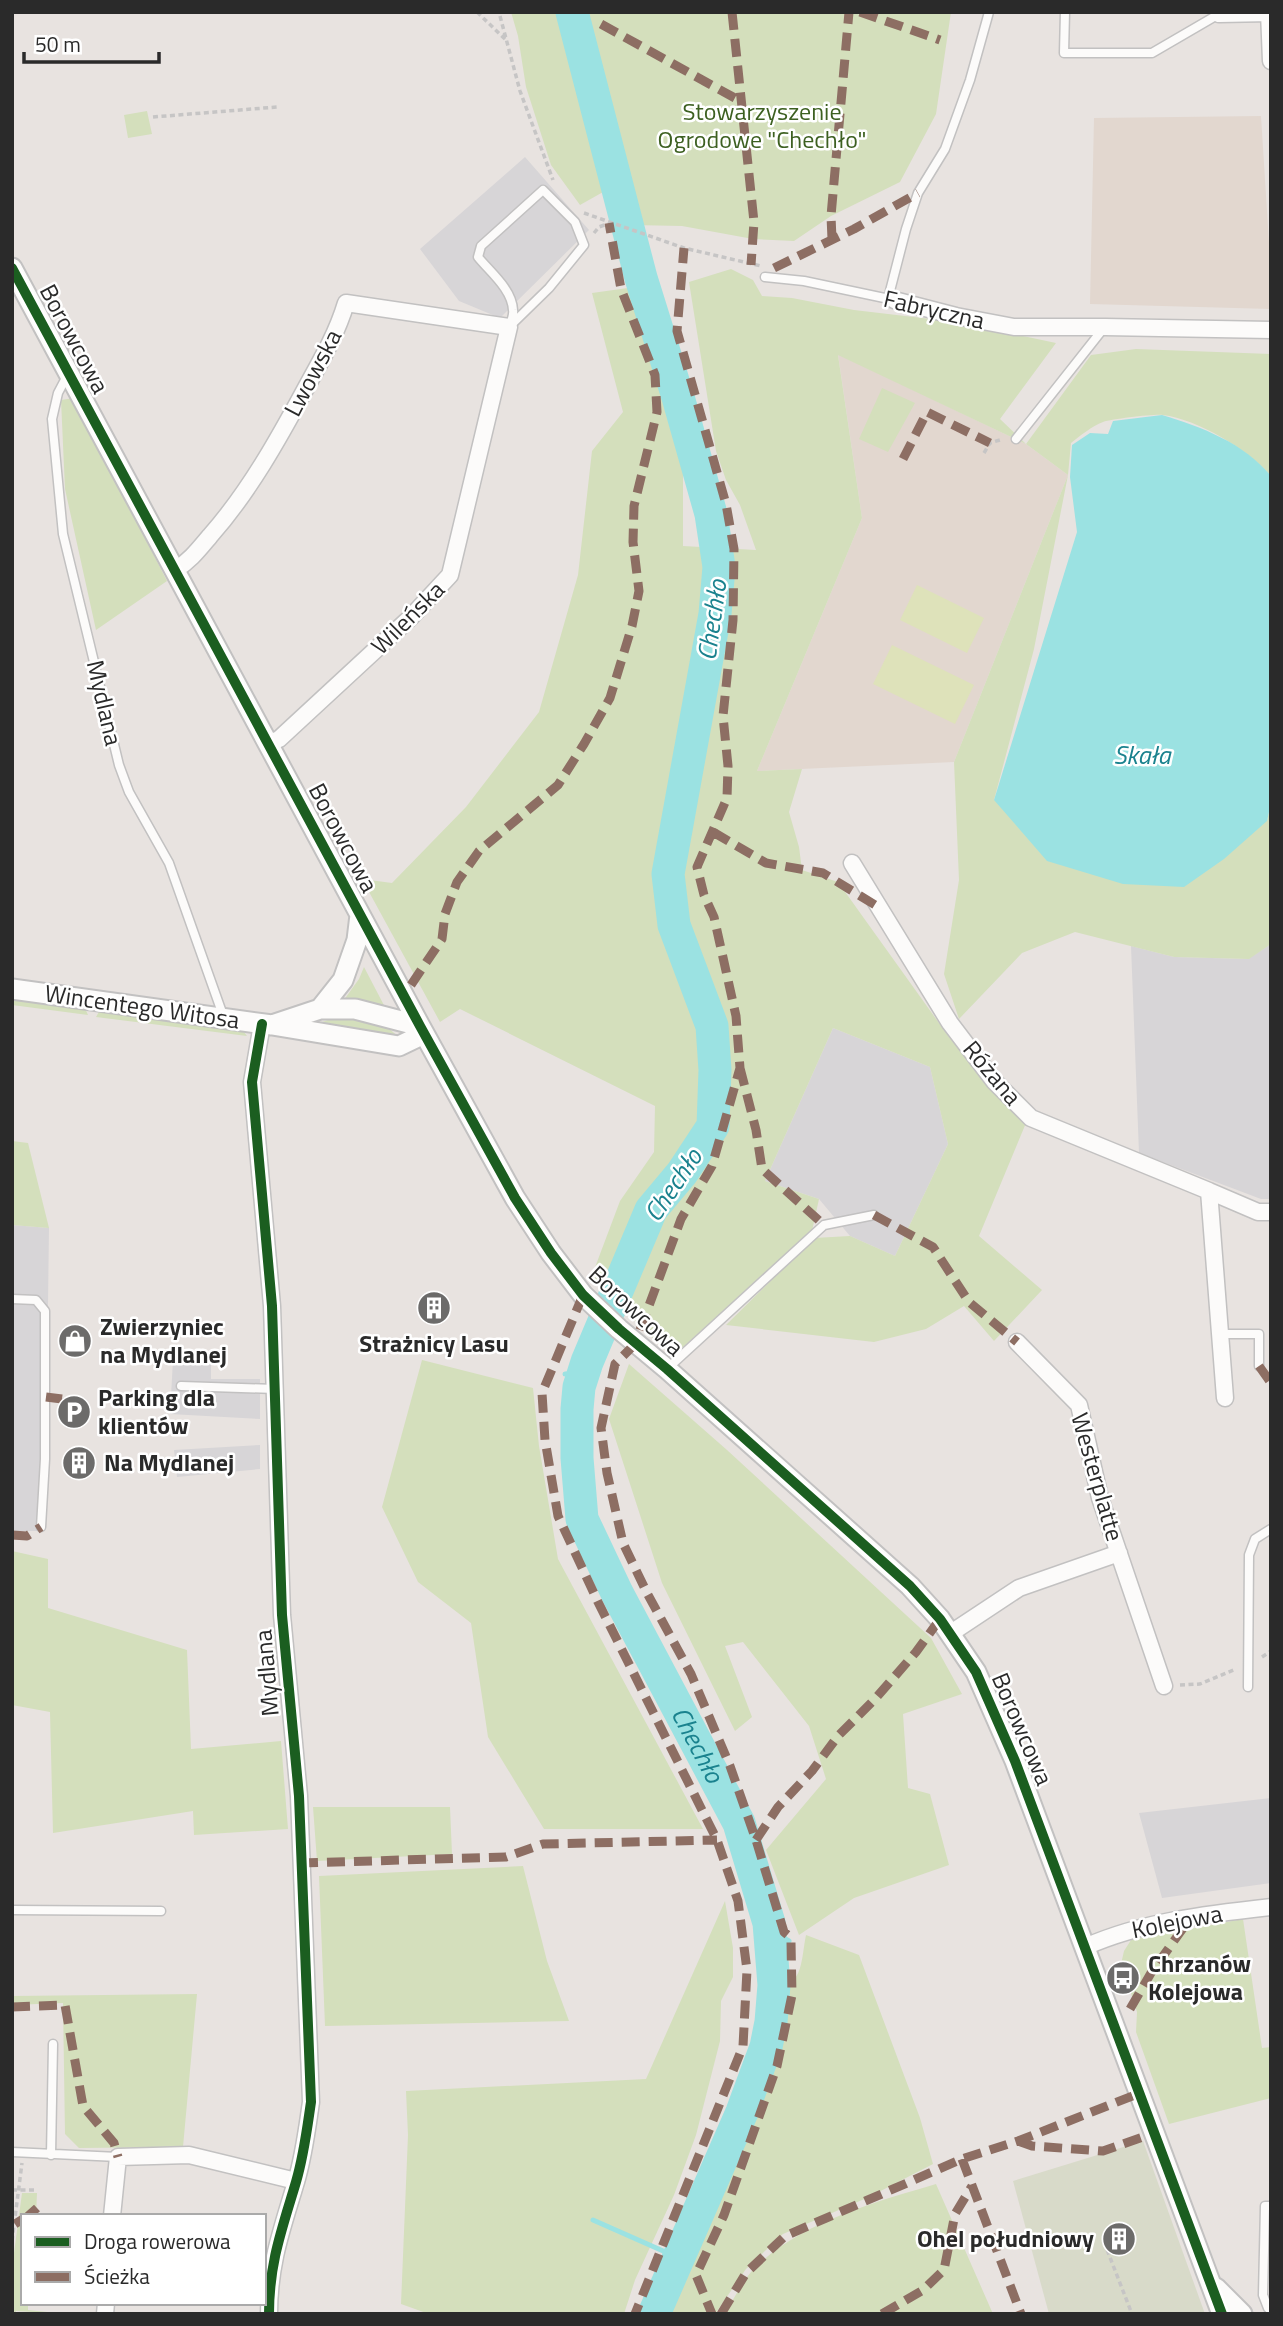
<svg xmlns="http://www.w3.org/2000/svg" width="1283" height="2326" font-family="'Titillium Web',sans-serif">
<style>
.industrial{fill:#d7d5d7}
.education{fill:#e2d7cf}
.green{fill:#d4dfbc}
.cemetery{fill:#d8dac9}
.pitch{fill:#dee2ba}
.water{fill:#9be2e2}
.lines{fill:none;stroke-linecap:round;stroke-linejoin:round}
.stream{stroke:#9be2e2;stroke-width:5}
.river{stroke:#9be2e2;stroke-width:33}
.service-casing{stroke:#c2c1c1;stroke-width:11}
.minor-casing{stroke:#c2c1c1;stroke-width:19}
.tertiary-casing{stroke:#c2c1c1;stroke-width:23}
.path{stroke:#c6c5c5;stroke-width:3.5;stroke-dasharray:5 3.5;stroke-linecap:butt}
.service{stroke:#fcfbfa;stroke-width:8}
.minor{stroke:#fcfbfa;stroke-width:16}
.tertiary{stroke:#fcfbfa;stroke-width:19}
.quiet{stroke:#8d6e63;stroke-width:9;stroke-dasharray:18 9;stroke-linecap:butt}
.cycleway-casing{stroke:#fff;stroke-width:15}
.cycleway{stroke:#1b5e20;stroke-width:10}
.labels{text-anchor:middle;stroke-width:5;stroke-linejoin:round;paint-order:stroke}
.park-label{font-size:24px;fill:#3d6021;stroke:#fff}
.street-label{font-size:24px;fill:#2a2a2a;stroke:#fff}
.poi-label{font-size:24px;font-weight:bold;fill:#2a2a2a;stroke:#fff;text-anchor:start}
.water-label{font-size:26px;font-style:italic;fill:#1a828e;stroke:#fff}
</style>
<rect width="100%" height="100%" fill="#e8e3e0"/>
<path class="industrial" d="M525 157 589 230 500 318 459 301 420 249Z
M1271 944V1199H1261L1139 1153 1131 946 1174 957 1248 959Z
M833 1028 930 1067 948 1144 895 1256 850 1236 819 1199 765 1181Z
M12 1225 49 1228 45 1531H12Z
M211 1357V1379H260V1419L170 1414 173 1360Z
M260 1445V1469L177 1477 174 1450Z
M1271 1798V1883L1162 1898 1139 1813Z"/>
<path class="education" d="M1261 116 1269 243 1271 244V309L1090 304 1094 118Z
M838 354 1026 444 1068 475 954 762 757 771 862 518Z"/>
<path class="green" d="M511 12H562L612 187 580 205 551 165 526 87 518 36Z
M582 12H951L936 114 900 182 831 216 794 241 753 239 682 226 632 225Z
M147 111 152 134 128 138 124 115Z
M731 269 753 280 762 296 792 298 854 310 956 322 1056 343 1000 419 1026 444 1091 355 1136 349 1271 354V476C1249 450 1197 419 1163 415 1153 414 1113 419 1103 422 1092 426 1080 436 1071 443L1068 475 1034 649 994 800 1267 821 1271 803V944L1249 959 1174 957 1075 932 1022 953 959 1019 944 974 959 880 954 762 1068 475 1026 444 838 355 862 518 757 771 802 769 789 812 799 847 802 870 838 882 949 1037 986 1081 1026 1123 979 1236 1042 1290 994 1341 964 1306 926 1329 874 1342 726 1325 814 1238 850 1236 895 1256 948 1144 930 1067 833 1028 765 1181 819 1199 812 1231 672 1357 591 1278 620 1201 654 1152 655 1106 460 1009 440 1022 362 879 392 883 466 807 539 712 578 575 592 451 623 412 592 293 635 287 679 436 683 458V546L756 550 740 505 726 480 716 451 689 282Z
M882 388 915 403 888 452 859 439Z
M74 398 167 581 96 630 65 489 61 400Z
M364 967 387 1011 341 1004 359 979Z
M12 999 85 1008 88 1015 12 1005Z
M100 1010 238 1029 244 1032 247 1036 96 1017Z
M357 1016C374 1021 387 1024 399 1038L316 1024 331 1019Z
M12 1141 28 1143 49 1228 12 1225Z
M422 1360 533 1388 539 1446 558 1559 703 1829H544L488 1737 471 1623 418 1582 382 1507Z
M629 1364 727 1450 931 1638 962 1694 903 1714 908 1788 930 1794 949 1865 854 1898 799 1935 766 1850 826 1779 809 1726 743 1642 725 1646 752 1717 735 1731 662 1583 609 1419Z
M12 1551 48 1559V1608L187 1650 191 1749 281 1741 288 1829 194 1835 193 1811 53 1833 50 1712 12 1705Z
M313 1807H450L452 1854 317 1861Z
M523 1866 547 1961 569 2021 325 2026 319 1876Z
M725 1901 733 1948V1977L721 2001 720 2041 696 2135 674 2195 635 2280 624 2314H429L401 2304 408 2135 406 2091 646 2079Z
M1243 1919 1262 2048 1271 2047V2098L1169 2124 1136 2032 1137 2012 1128 1984 1135 1982 1127 1962 1121 1964 1124 1951 1131 1940Z
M806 1935 859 1955 920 2118 933 2164 869 2197 783 2234 746 2269 715 2314H660L738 2145 777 2026V1990C804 1983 801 1959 806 1935Z
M197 1994 183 2147 79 2148 65 2134 63 2003 12 2005V1996Z
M936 2184 993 2314H725C733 2300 741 2284 751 2272 795 2224 875 2202 936 2184Z
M22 2193H37L36 2216H23V2303H28V2310L67 2314 16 2311V2314H12V2268Z"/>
<path class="cemetery" d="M1143 2141 1205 2314H1049L1013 2181Z"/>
<path class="pitch" d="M917 585 984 618 967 653 900 620Z
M892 645 974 685 955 724 873 684Z"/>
<path class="water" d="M1162 415C1202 427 1244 443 1271 476V803L1267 821 1224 859 1184 887 1123 884 1047 861 994 800 1077 532 1070 477 1072 445 1090 433 1108 434 1113 421Z"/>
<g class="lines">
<path class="stream" d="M623 208 634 210
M678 397 689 398
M565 1374 584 1373
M770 1930 789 1941
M773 1972 785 1974
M593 2220 679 2258"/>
<path class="river" id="s1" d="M572 12 641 278 678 397 711 514 719 567 715 614 668 874 674 925 712 1026 715 1070 713 1126 682 1173 651 1210 587 1362 579 1387 577 1409V1458L582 1519 617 1593 739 1823 769 1923 774 1985 771 2022 766 2047 742 2112 654 2314"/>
<g class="service-casing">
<path id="service" d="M1065 12 1064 53H1152L1219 14
M543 190 575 222 584 245 549 288 509 327C511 322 514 315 513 310 512 289 490 272 478 257L481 246Z
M765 277 804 281 894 300
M894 300 890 291 906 229 918 193 945 149 970 80 989 12
M68 374 58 393 52 419 63 534 119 765 129 792 169 863 224 1018
M1016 439 1103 329
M12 1299 36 1300 45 1311V1459L41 1527
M1220 1334H1259V1366
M668 1368 824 1225 874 1215
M181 1386 275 1389
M1248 1687 1249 1555 1255 1539 1271 1529
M12 1910 161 1911
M12 2152 118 2157
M51 2155 53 2044
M1271 2206H1265L1263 2295 1268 2308 1271 2311"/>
</g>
<g class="minor-casing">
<path id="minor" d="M1220 12 1219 14 1271 13
M1269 12 1271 61
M894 300 956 316 1014 327H1105L1271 330
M175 570C190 561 199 549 210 536 249 492 279 438 307 386 322 359 337 333 346 303L509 327 450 575 411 617 279 739 268 744
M852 863 950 1023 994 1081 1031 1118 1209 1191
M262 1024 252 1082 272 1306 282 1615 299 1796 311 2102C307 2129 304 2155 296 2182 282 2229 269 2263 269 2314
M1017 1342 1079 1405 1100 1498 1164 1686
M1225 1398 1209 1191 1258 1212H1271
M951 1633 1019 1588 1119 1553
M1085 1947C1144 1921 1208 1914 1271 1907
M112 2216 118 2157 189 2155 296 2181
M105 2314 106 2303"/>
</g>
<g class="tertiary-casing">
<path id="tertiary" d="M12 268 420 1026 515 1198 551 1253 583 1295 619 1329 667 1369 910 1586 940 1619 976 1672 1015 1761 1222 2314
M12 989 272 1025 399 1046 424 1034
M320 1009 343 980 357 940 360 915
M275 1024 320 1009H355L420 1026
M1216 2288 1242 2314"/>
</g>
<path class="path" d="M477 12 507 41
M500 16 520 91 553 180
M153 117 277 107
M584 213 684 248 761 266
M594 233 599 227 607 224
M984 453 990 443 1003 439
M62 1399 85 1425
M1262 1657 1271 1651
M1180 1685 1200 1684 1236 1669
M12 2190H36
M12 2241 22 2163
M1104 2242 1132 2314"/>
<use href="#service" class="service"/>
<use href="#minor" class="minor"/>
<use href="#tertiary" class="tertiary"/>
<path class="quiet" d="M732 12 754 222 751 265
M860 12 940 40
M601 24 742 102
M832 239 831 216 849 12
M774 268 854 229 918 193
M903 459 927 412 990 443
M713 832 766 863 823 873 880 908
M411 985 442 939 445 914 457 882 479 851 558 785 584 744 610 698 632 626 639 591 633 542 634 506 657 412 655 375 621 289 609 223
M740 1068 756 1130 762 1169 824 1225
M874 1215 933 1247 969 1302 1017 1342
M583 1295 542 1393 545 1440 558 1516 598 1602 717 1840 738 1901 747 1970 743 2046 635 2314
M640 1330 681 1219 712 1166 740 1068 736 1016 714 917 704 895 697 867 727 798 728 766 723 716 733 620 734 549 726 504 677 331 684 248
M636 1343 615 1364 601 1428 607 1473 623 1543 647 1593 691 1674 730 1766 756 1840 784 1932 790 1937 791 1942 792 1995 777 2066 724 2215 696 2275 712 2314
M1259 1366 1271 1383
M46 1397 62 1399
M12 1535 27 1536 41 1527
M756 1840 778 1807 812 1771 838 1736 875 1699 916 1652 940 1619
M300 1863 506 1857 543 1844 717 1840
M12 2007 65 2005 83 2106 114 2143 118 2157
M1130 2009 1151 1973 1191 1917
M1018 2141 1032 2146 1103 2151 1143 2137
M962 2159 1021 2314
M28 2216 37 2208
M15 2224 23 2219
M721 2314 746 2273 785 2236 962 2159 1018 2141 1140 2093
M882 2314 923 2290 944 2270 955 2214 972 2186"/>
<g class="cycleway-casing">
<path id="cycleway" d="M12 268 420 1026 515 1198 551 1253 583 1295 619 1329 667 1369 910 1586 940 1619 976 1672 1015 1761 1222 2314
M262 1024 252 1082 272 1306 282 1615 299 1796 311 2102C307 2129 304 2155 296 2182 282 2229 269 2263 269 2314"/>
</g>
<use href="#cycleway" class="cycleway"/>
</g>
<defs>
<g id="building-disc" transform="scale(1.75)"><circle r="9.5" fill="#6c6b6a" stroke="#fff"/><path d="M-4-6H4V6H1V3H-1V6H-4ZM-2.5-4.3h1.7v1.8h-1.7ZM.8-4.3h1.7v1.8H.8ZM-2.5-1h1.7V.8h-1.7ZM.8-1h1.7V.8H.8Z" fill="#fff"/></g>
<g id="shop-disc" transform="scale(1.75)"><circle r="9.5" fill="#6c6b6a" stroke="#fff"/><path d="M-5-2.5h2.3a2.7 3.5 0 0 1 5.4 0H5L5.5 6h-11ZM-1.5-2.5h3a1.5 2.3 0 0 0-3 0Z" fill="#fff"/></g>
<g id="parking-disc" transform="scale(1.75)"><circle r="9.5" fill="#6c6b6a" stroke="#fff"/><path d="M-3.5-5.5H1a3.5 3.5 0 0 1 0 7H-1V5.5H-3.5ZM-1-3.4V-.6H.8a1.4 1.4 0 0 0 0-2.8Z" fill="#fff"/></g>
<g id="bus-disc" transform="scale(1.75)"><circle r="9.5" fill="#6c6b6a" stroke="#fff"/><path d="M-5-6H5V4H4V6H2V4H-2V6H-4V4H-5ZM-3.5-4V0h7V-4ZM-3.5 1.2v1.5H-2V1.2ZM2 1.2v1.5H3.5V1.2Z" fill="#fff"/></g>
</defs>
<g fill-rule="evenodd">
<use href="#building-disc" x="434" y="1308"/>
<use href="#shop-disc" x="75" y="1341"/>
<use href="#parking-disc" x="74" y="1412"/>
<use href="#building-disc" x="79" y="1463"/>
<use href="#bus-disc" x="1123" y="1978"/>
<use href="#building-disc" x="1119" y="2239"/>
</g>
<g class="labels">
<g class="park-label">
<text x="762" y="120">Stowarzyszenie<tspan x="762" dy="28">Ogrodowe "Chechło"</tspan></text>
</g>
<g class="street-label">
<text transform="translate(934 310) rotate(13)" y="8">Fabryczna</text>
<text transform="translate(74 339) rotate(62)" y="8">Borowcowa</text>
<text transform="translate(313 373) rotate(-62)" y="8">Lwowska</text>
<text transform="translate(408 618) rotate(-45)" y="8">Wileńska</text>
<text transform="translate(104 703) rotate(77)" y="8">Mydlana</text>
<text transform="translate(343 838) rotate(62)" y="8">Borowcowa</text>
<text transform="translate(142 1007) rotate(8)" y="8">Wincentego Witosa</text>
<text transform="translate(992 1073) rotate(50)" y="8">Różana</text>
<text transform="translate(636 1311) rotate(43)" y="8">Borowcowa</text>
<text transform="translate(1097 1477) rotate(74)" y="8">Westerplatte</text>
<text transform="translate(267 1673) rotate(-95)" y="8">Mydlana</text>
<text transform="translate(1022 1729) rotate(67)" y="8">Borowcowa</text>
<text transform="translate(1177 1922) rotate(-11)" y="8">Kolejowa</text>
</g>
<g class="poi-label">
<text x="100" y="1335">Zwierzyniec<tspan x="100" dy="28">na Mydlanej</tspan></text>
<text x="434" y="1352" text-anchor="middle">Strażnicy Lasu</text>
<text x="98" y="1406">Parking dla<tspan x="98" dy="28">klientów</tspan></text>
<text x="104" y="1471">Na Mydlanej</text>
<text x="1148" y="1972">Chrzanów<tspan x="1148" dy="28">Kolejowa</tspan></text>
<text x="1094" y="2247" text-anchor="end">Ohel południowy</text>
</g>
<g class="water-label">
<text transform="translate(712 620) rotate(-82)" y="9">Chechło</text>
<text x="1142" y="764">Skała</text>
<text transform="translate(673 1185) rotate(-56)" y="9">Chechło</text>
<text dy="9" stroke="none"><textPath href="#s1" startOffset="1827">Chechło</textPath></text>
</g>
</g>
<rect width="1283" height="2326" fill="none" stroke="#2a2a2a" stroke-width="28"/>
<rect x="21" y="2214" width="245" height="91" fill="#ffffff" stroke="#aaaaaa" stroke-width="2"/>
<rect x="35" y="2237" width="35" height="10" fill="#1b5e20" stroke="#aaaaaa" stroke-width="2"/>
<text x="84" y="2249" font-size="21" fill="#2a2a2a">Droga rowerowa</text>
<rect x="35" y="2272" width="35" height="10" fill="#8d6e63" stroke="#aaaaaa" stroke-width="2"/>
<text x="84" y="2284" font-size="21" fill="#2a2a2a">Ścieżka</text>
<path d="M24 52v10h135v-10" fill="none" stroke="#2a2a2a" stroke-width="3.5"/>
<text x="35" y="52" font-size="21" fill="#2a2a2a" stroke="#ffffff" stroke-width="5" paint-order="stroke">50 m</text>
</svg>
